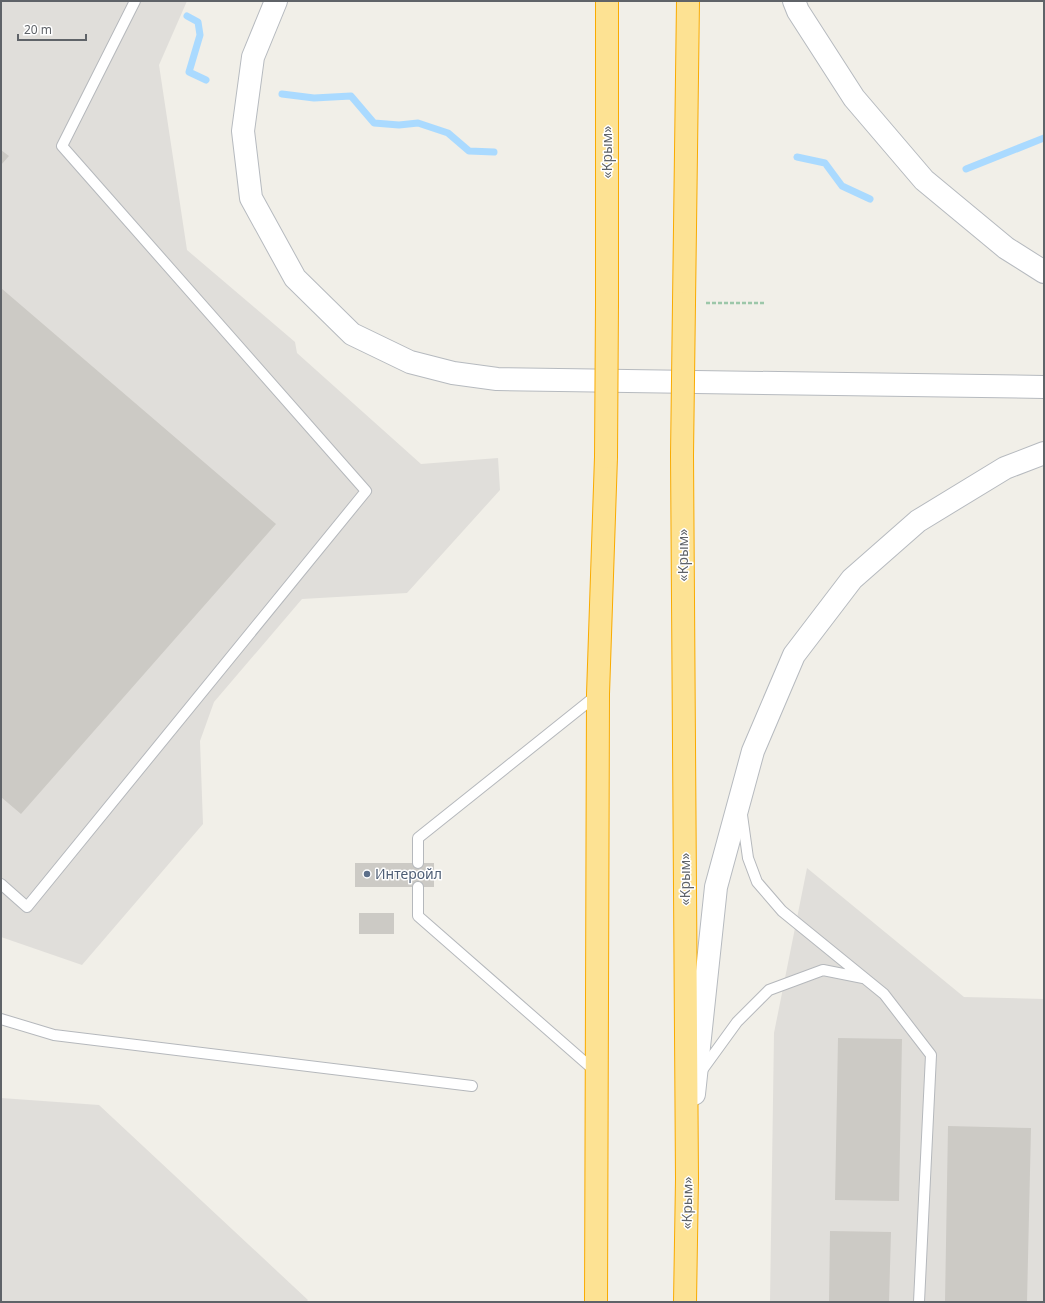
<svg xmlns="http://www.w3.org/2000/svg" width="1045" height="1303" font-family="'Noto Sans',sans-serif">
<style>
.industrial{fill:#e0deda}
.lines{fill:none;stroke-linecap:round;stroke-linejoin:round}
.stream{stroke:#aadaff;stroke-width:7}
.building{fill:#cccac5}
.lane-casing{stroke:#b5b8bc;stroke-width:12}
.secondary-casing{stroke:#b6babf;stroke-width:24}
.highway-casing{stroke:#f9ab00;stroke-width:24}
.path{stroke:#9cc7a9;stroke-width:2.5;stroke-dasharray:4 2;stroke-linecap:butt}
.lane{stroke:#fff;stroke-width:10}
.secondary{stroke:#fff;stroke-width:22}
.highway{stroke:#fde293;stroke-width:22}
.highway-bridge-casing{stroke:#f9ab00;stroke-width:24;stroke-linecap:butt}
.highway-bridge{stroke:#fde293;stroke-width:22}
.service-dot{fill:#5c6f8a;stroke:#fff;stroke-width:1.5}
.labels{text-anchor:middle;stroke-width:3;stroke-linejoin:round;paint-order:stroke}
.street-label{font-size:14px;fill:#5f6368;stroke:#fff}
.service-label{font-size:14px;fill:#4e5e75;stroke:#fff;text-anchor:start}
</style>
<rect width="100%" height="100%" fill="#f1efe8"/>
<path class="industrial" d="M1 1H187L159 65 187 250 295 342 297 353 421 464 498 458 500 490 407 593 302 599 214 702 200 741 203 824 82 965 1 937Z
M807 868 964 997 1044 999V1302H770L774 1033Z
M1 1098 99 1105 308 1300 306 1302H1Z"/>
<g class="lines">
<path class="stream" d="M187 16 198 22 200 35 189 72 206 80
M282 94 314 98 351 96 374 123 399 125 418 123 448 133 469 151 494 152
M797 157 825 163 842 186 870 199
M966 169 1044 138"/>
</g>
<path class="building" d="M1 150 9 156 1 165Z
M1 288 276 524 21 814 1 797Z
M355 863H434V887H355Z
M359 913H394V934H359Z
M838 1038 902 1039 899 1201 835 1200Z
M948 1126 1031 1128 1027 1302H945Z
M830 1231 891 1232 889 1302H829Z"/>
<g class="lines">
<g class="lane-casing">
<path id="lane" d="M742 815 748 858 757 882 782 911 884 994 931 1055 919 1302
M418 863V838L597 695
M1 884 27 907 366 491 62 146 135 1
M418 887V916L595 1071
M1 1019 54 1035 472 1086
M700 1073 737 1022 769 990 823 970 863 978"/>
</g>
<g class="secondary-casing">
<path id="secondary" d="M276 1 253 57 243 131 251 198 295 278 352 334 410 362 453 373 497 379 1044 387
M794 1 798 11 854 98 924 180 1006 248 1044 272
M694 1094 716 887 753 751 794 655 852 579 918 521 1005 468 1044 453"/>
</g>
<g class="highway-casing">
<path id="highway" d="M684 303 688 1
M607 304V1
M682 455 687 1179 685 1302
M596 1302 598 694 606 457"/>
</g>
<path class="path" d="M706 303H766"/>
<use href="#lane" class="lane"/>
<use href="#secondary" class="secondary"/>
<use href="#highway" class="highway"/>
<g class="highway-bridge-casing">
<path id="highway-bridge" d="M682 455 684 303
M606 457 607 304"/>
</g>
<use href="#highway-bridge" class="highway-bridge"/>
</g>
<circle class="service-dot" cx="367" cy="874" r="4"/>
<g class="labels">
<g class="street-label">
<text transform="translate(607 152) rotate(-90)" y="5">«Крым»</text>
<text transform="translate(683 555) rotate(-90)" y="5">«Крым»</text>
<text transform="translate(685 879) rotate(-90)" y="5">«Крым»</text>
<text transform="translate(687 1203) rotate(-89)" y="5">«Крым»</text>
</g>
<g class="service-label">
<text x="375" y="879">Интеройл</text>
</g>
</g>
<rect width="1045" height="1303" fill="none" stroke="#5f6368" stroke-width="4"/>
<path d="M18 34v6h68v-6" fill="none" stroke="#5f6368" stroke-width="2"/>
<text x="24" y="34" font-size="12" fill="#5f6368" stroke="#ffffff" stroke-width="3" paint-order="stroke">20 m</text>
</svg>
